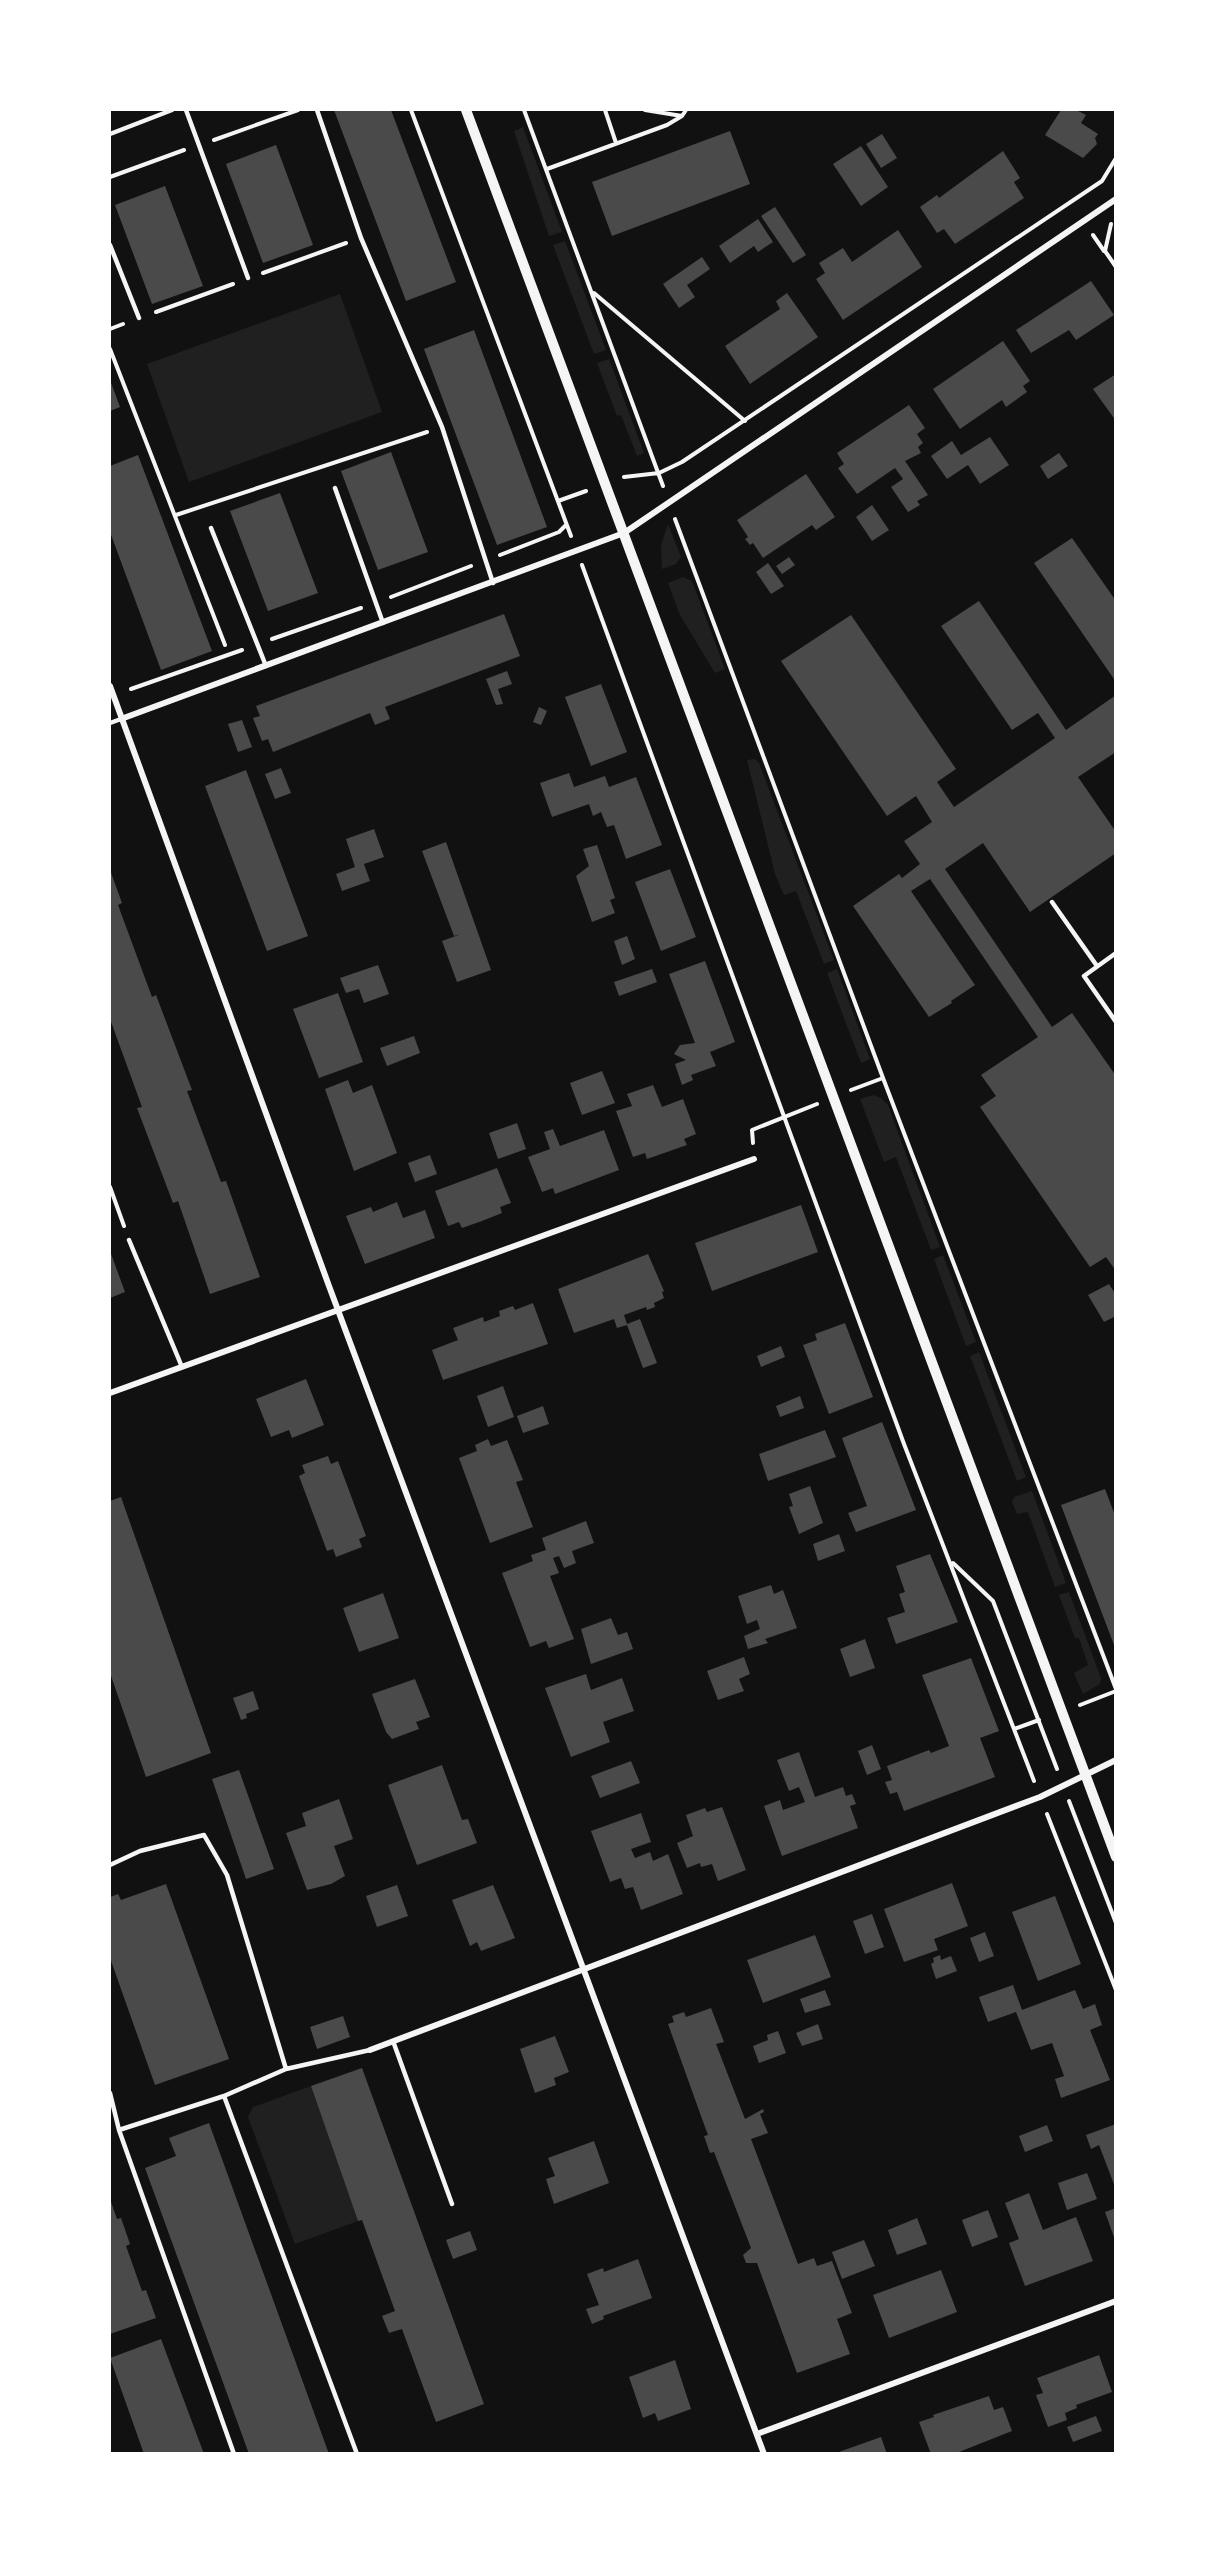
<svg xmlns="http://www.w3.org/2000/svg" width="1225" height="2563" font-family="Commissioner,sans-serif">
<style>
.green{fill:#202020}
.building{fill:#4a4a4a}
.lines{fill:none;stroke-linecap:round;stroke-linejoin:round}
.path{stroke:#f5f5f5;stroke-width:4}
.service{stroke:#f5f5f5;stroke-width:4.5}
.minor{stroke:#f5f5f5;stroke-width:6}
.tertiary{stroke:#f5f5f5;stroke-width:10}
</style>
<rect width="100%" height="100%" fill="#111"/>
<path class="green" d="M523 127 562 232 549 236 514 131Z
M565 241 606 350 594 354 553 245Z
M340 294 382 412 189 482 147 364Z
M609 359 644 453 637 456 621 415 617 416 597 363Z
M668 524 681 557 676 564 662 569 661 545Z
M683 577 692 581 725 669 715 673 680 615 668 583Z
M755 759 759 763 834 960 824 964 796 891 784 895 775 874 747 760Z
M837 969 870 1059 861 1063 827 973Z
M873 1095 881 1098 888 1105 940 1247 931 1250 896 1157 884 1162 860 1099Z
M943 1255 976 1342 966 1346 934 1259Z
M979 1352 1026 1477 1017 1481 970 1356Z
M1032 1491 1066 1583 1055 1587 1028 1512 1017 1514 1012 1502 1014 1497Z
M1069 1592 1101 1678 1100 1684 1083 1694 1074 1673 1088 1665 1079 1638H1075L1059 1595Z
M311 2086 358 2221 295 2244 248 2117 253 2107Z"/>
<path class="building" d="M334 110H391L456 282 406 301Z
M1061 110H1076L1086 115 1081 123 1098 134 1095 138 1097 144 1083 158 1045 135Z
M730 131 750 184 612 236 592 182Z
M882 134 897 158 881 168 866 144Z
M276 145 313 245 263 263 226 164Z
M861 146 888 187 861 206 833 164Z
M1003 151 1020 178 1014 182 1024 198 955 244 944 229 937 233 920 207 937 195 939 198Z
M165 186 203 286 152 304 115 205Z
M775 207 806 255 793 263 761 216Z
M758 219 773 242 758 252 754 246 730 263 719 246Z
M898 230 922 267 843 320 816 279 825 273 819 263 843 248 852 262Z
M702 257 710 269 687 285 695 297 679 308 663 284Z
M1091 281 1114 315 1076 340 1069 330 1031 353 1016 330Z
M787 293 818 337 750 384 725 346 780 309 776 301Z
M474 330 547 527 497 545 424 349Z
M1003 341 1030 381 1023 386 1027 392 1006 407 1002 400 960 429 933 389Z
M1116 374V421L1093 389Z
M110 380 120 407 110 411Z
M909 405 925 428 917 434 923 443 918 447 921 453 905 461 928 495 917 501 920 505 908 512 891 487 903 479 895 468 857 494 838 468 844 464 837 453Z
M990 437 1009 465 980 484 968 465 947 479 931 456 952 441 961 455Z
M391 452 428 552 378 570 341 471Z
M1059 453 1068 466 1048 479 1040 466Z
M138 455 212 651 161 670 110 532V466Z
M806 474 835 517 816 530 812 525 763 558 753 543 750 545 745 539 748 537 737 520Z
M280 493 318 593 268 611 230 511Z
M872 505 889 530 872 541 856 517Z
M1072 538 1116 601V682L1034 563Z
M789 557 795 565 782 574 776 566Z
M768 563 784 586 771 594 756 572Z
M979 601 1066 730 1116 695V752L1078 777 1116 832V853L1030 912 983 843 945 869 1052 1027 1072 1013 1116 1076V1271L1106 1257 1090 1267 980 1107 996 1096 981 1075 1038 1037 930 879 911 891 975 985 951 1001 952 1003 929 1017 853 906 899 874 902 878 920 864 904 841 932 822 916 796 887 816 781 661 851 615 956 769 937 782 954 807 1055 738 1038 713 1012 730 941 626Z
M504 614 520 656 385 707 390 719 375 725 370 713 273 752 268 739 262 741 253 718 260 716 256 706Z
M507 671 512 684 498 689 503 704 496 705 486 679Z
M601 684 627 752 591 766 565 697Z
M539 707 547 711 541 725 533 722Z
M242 720 252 747 238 752 228 724Z
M281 768 291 793 275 799 265 774Z
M246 770 308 936 267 951 205 786Z
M569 773 574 787 605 776 609 787 636 777 662 845 626 859 614 825 607 827 601 812 593 816 589 804 552 817 540 783Z
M374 829 384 857 364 864 370 881 342 891 336 874 355 867 346 839Z
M446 842 491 970 457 982 442 941 461 934 454 936 422 851Z
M597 845 615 898 610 900 615 913 592 922 576 876 589 866 583 849Z
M670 869 696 937 661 951 635 882Z
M110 870 122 903 118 905 152 997 156 995 192 1090 187 1091 221 1182 226 1181 260 1277 210 1294 178 1201 173 1203 137 1108 142 1107 110 1019Z
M627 936 635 959 622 965 614 941Z
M705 961 735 1042 710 1052 716 1066 691 1075 693 1080 682 1085 675 1064 686 1060 674 1054 680 1045 695 1043 669 974Z
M378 965 389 994 364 1003 359 989 346 993 340 978Z
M652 969 657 982 619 996 614 982Z
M338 993 363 1062 319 1078 293 1009Z
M414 1036 420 1053 387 1066 380 1048Z
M602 1071 615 1103 582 1115 570 1083Z
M348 1080 353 1093 372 1085 397 1153 354 1171 325 1089Z
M653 1085 662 1107 683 1099 696 1134 684 1139 687 1145 647 1159 645 1153 633 1157 616 1111 632 1106 627 1094Z
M517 1123 526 1149 498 1159 489 1133Z
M553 1129 560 1146 604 1130 619 1170 555 1194 553 1188 542 1192 528 1157 550 1149 544 1132Z
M430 1155 437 1174 415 1182 408 1163Z
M497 1168 511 1203 500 1207 502 1213 482 1221 462 1228 459 1222 448 1226 435 1191Z
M397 1202 403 1218 425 1210 435 1238 365 1264 346 1216 371 1207 373 1212Z
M801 1205 818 1252 712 1291 695 1243Z
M110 1251 125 1292 110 1298Z
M648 1254 664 1291 662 1292 664 1298 654 1303 655 1307 647 1310 646 1307 624 1315 627 1324 640 1319 657 1363 643 1368 627 1325 617 1328 614 1319 574 1333 558 1289Z
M1109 1284 1116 1295V1316L1104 1322 1088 1295Z
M533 1303 548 1344 443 1380 432 1350 458 1340 453 1328 483 1317 484 1322 500 1316 499 1311 513 1306 515 1310Z
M845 1323 873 1397 829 1414 803 1345 817 1340 815 1334Z
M781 1346 785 1357 761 1367 757 1356Z
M306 1379 324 1425 292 1438 289 1430 271 1437 256 1399Z
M503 1386 514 1417 488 1427 477 1396Z
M800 1396 804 1408 780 1417 776 1406Z
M543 1406 549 1424 523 1433 517 1416Z
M882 1422 916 1510 856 1532 848 1513 867 1506 842 1438Z
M825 1430 836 1457 768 1481 759 1454Z
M488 1439 491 1446 507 1440 523 1480 516 1482 533 1527 490 1543 459 1458 477 1451 475 1445Z
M328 1456 331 1464 338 1461 366 1536 359 1539 362 1547 336 1557 333 1549 327 1551 299 1476 305 1473 302 1465Z
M810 1486 823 1523 799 1534 789 1507 793 1506 789 1494Z
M1105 1489 1116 1518 1114 1645 1061 1505Z
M121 1497 211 1753 146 1777 110 1673V1501Z
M586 1521 594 1543 572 1551 576 1563 564 1568 559 1556 553 1558 559 1573 550 1576 574 1639 549 1648 546 1641 530 1647 502 1573 533 1561 531 1555 546 1550 542 1538Z
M839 1534 845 1551 818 1561 813 1544Z
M930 1554 958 1622 896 1644 887 1618 905 1612 899 1594 905 1592 896 1566Z
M771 1585 774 1594 783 1590 797 1628 765 1639 768 1643 748 1649 744 1636 760 1629 757 1620 747 1624 738 1596Z
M383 1593 399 1638 359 1652 343 1608Z
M611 1618 618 1635 627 1632 633 1649 591 1664 581 1629Z
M865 1639 875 1668 850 1677 840 1649Z
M744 1657 750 1674 739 1679 744 1691 718 1700 707 1671Z
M971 1658 999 1731 980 1738 995 1777 904 1811 897 1792 890 1794 885 1782 892 1780 887 1766 929 1750 931 1753 949 1746 922 1675Z
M586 1674 591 1690 622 1678 634 1711 603 1722 610 1742 571 1757 545 1688Z
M415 1679 430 1717 416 1722 419 1729 392 1739 386 1732 372 1694Z
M253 1691 259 1709 246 1714 247 1718 241 1720 233 1698Z
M872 1745 881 1769 867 1775 858 1751Z
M799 1752 815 1797 843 1787 846 1796 852 1794 856 1804 850 1806 858 1828 782 1856 764 1806 780 1800 783 1810 805 1802 799 1787 789 1791 777 1760Z
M631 1761 640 1783 600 1798 591 1776Z
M442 1765 462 1820 468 1819 477 1843 417 1865 388 1785Z
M239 1770 274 1869 246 1879 212 1779Z
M339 1799 353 1839 334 1846 345 1876 331 1884 307 1890 286 1833 306 1826 302 1813Z
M722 1807 746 1870 718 1881 712 1864 701 1867 700 1863 687 1868 677 1843 693 1836 686 1815 705 1808 707 1812Z
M641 1813 651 1842 631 1849 635 1858 650 1852 653 1861 668 1854 683 1894 641 1910 633 1887 625 1889 621 1878 610 1882 591 1831Z
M952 1883 968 1926 934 1939 938 1950 904 1962 884 1909Z
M166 1884 229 2059 155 2085 110 1958V1897L118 1894 121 1900Z
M397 1885 408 1916 377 1927 366 1896Z
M493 1885 515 1938 481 1951 477 1942 470 1946 452 1900Z
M1055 1896 1081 1964 1038 1981 1012 1912Z
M872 1914 884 1947 865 1954 853 1921Z
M985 1932 994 1956 979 1962 970 1938Z
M815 1935 831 1977 763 2003 747 1960Z
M940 1955 941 1960 951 1956 957 1971 936 1979 931 1964 934 1962 933 1958Z
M1013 1985 1022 2010 1075 1990 1083 2009 1095 2004 1102 2025 1090 2030 1110 2080 1061 2098 1055 2079 1064 2076 1052 2043 1031 2050 1016 2012 988 2022 979 1997Z
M825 1990 831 2005 805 2013 800 1999Z
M711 2008 724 2042 716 2044 745 2119 763 2109 764 2112 760 2114 768 2133 751 2139 798 2264 814 2258 817 2266 832 2261 852 2313 837 2319 850 2354 797 2373 757 2263H746L743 2255 751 2248 714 2152 710 2153 704 2136 708 2135 705 2127 668 2024 674 2022 672 2016 684 2012 686 2017Z
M343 2016 350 2037 317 2049 310 2027Z
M818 2024 823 2039 802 2046 796 2033Z
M778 2031 786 2053 759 2063 753 2046 768 2040 767 2035Z
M555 2036 569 2072 554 2078 556 2085 535 2093 520 2049Z
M362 2068 484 2404 436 2422 402 2329 389 2333 382 2316 395 2311 362 2220 358 2221 311 2086Z
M209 2123 329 2454H249L145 2168 176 2156 169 2138Z
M1116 2124V2187H1115L1099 2145 1091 2149 1086 2135Z
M1047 2125 1053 2141 1025 2152 1019 2136Z
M594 2141 609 2183 554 2204 546 2179 555 2176 548 2158Z
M1087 2173 1097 2199 1067 2210 1058 2183Z
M1029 2193 1043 2230 1076 2217 1093 2261 1025 2286 1009 2243 1019 2239 1005 2203Z
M110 2199 117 2219 121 2218 130 2244 126 2246 142 2291 146 2290 156 2318 110 2334Z
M1116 2208V2239L1115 2240 1105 2212Z
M988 2210 998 2237 972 2247 962 2220Z
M917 2218 927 2244 897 2255 888 2230Z
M470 2231 477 2250 453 2259 446 2240Z
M864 2240 875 2266 842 2279 832 2252Z
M638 2259 652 2298 603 2316 604 2319 592 2324 586 2309 599 2305 587 2274 603 2268 604 2272Z
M941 2270 957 2312 889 2338 873 2295Z
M161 2339 204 2454H144L110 2358Z
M1099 2355 1112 2392 1076 2405 1077 2408 1065 2413 1067 2420 1048 2427 1036 2395 1043 2393 1037 2378Z
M675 2360 691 2409 658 2421 655 2413 643 2418 629 2377Z
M989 2396 994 2410 1003 2407 1012 2431 954 2454H931L919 2422 934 2417 933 2415Z
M1096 2416 1102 2431 1073 2442 1067 2427Z
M881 2437 887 2454H836V2453Z"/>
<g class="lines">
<path class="path" d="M411 110 571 536
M524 110 663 486
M605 110 616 143
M645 110 682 116
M214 140 298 110
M547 169 667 125 682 116 686 110
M110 177 184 150
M1111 224 1105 251 1116 267
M1093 235 1104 251
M263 273 346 243
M594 293 745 421
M156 312 233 284
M110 329 123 324
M110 349 225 645
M624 477 659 473 682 462 1102 181 1116 158
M558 501 586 491
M176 515 427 432
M675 519 883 1078 1116 1689
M500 555 559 532 566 525
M582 565 904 1444 1034 1781
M391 597 471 566
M272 639 361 608
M131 689 242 650
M851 1090 883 1078
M753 1143 752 1130 817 1104
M110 1187 124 1226
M953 1563 993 1601 1057 1769
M1080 1705 1116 1691
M1014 1729 1039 1720
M1069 1801 1116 1923
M1047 1814 1116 1990"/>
<path class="service" d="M186 110 248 278
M317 110 361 238 442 427 493 583
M110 134 172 110
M110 245 139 318
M335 488 383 623
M211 528 266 666
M110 723 121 719
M1052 902 1097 966
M1116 953 1084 976 1116 1022
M129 1240 182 1367
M110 1865 140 1851 204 1835 227 1875 286 2069
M393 2041 452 2204
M110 2093 119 2130 234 2454
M224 2096 357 2454
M119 2130 224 2096 286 2069 370 2050"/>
<path class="minor" d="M110 686 329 1286 764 2454
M121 719 624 533 1116 199
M110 1393 754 1159
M370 2050 1040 1797 1116 1760
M757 2434 1116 2301"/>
<path class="tertiary" d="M466 110 1116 1857"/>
</g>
<rect width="1225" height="2563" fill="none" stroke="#ffffff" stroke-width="222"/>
</svg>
